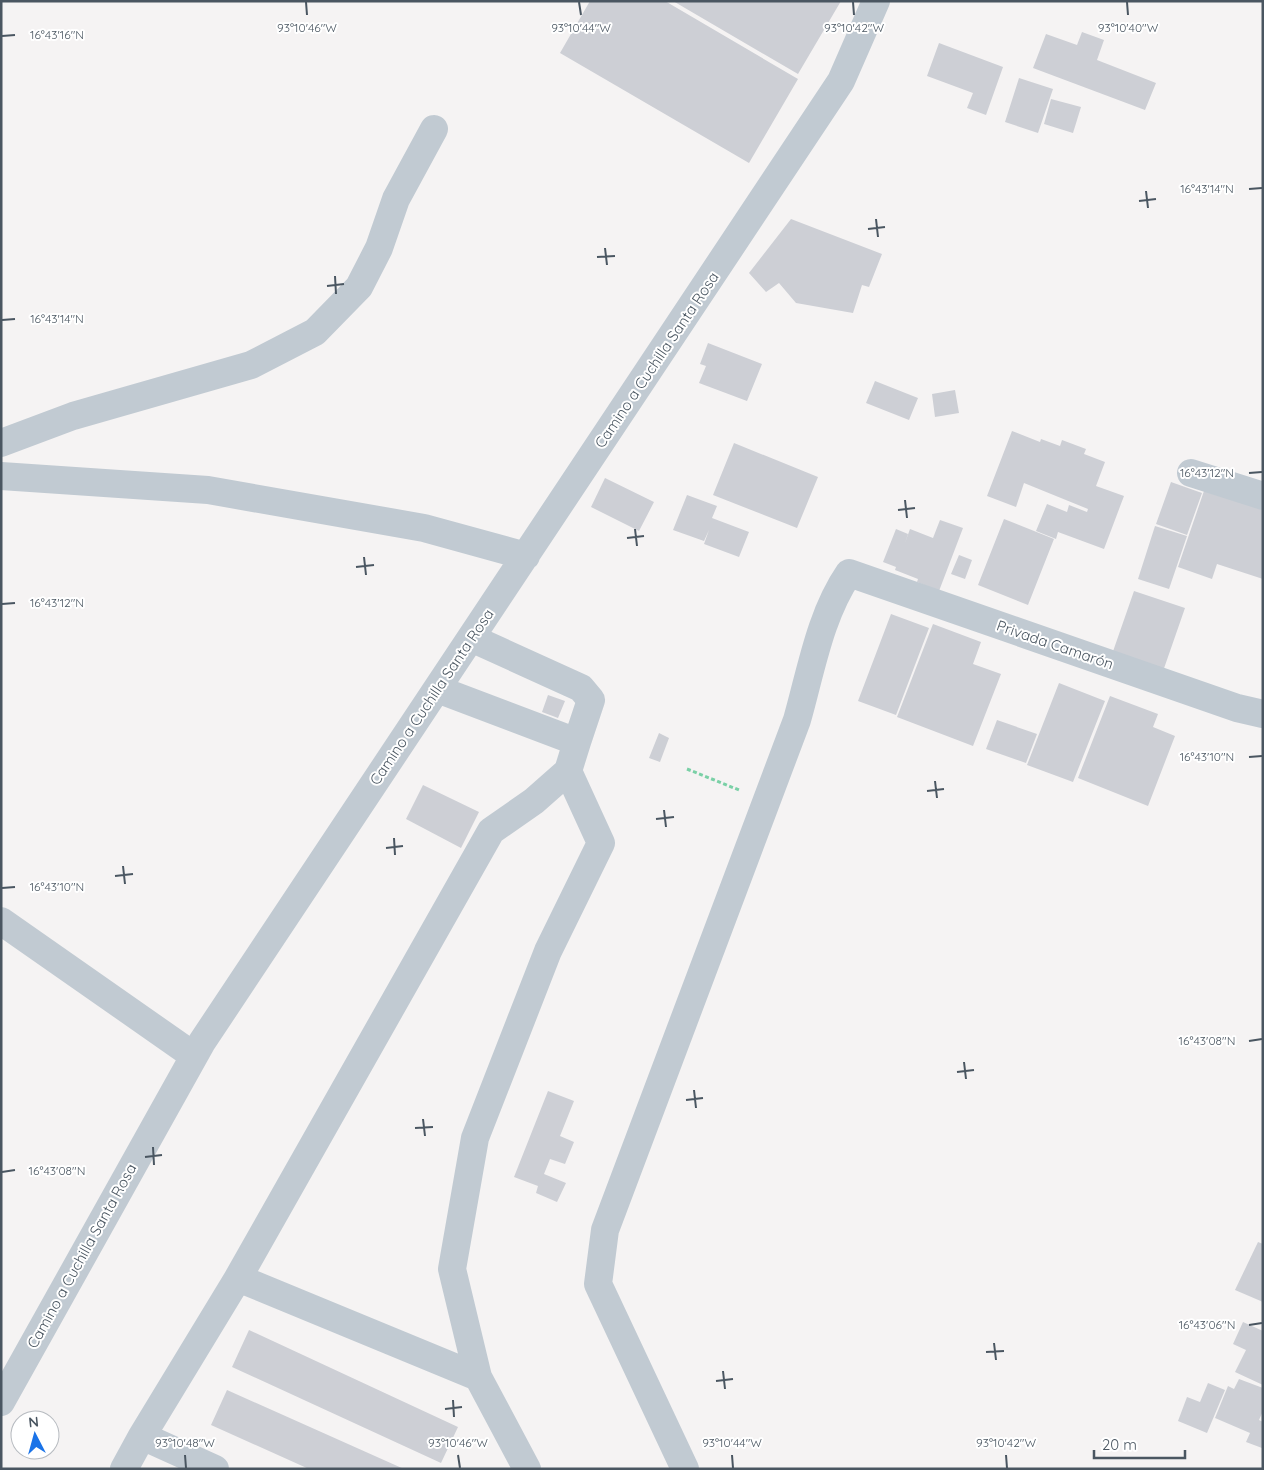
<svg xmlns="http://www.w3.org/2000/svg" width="1264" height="1470" font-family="Quicksand,sans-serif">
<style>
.building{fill:#cdcfd5}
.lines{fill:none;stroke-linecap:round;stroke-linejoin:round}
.path{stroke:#7ad0a6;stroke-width:3;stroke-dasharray:4 2.5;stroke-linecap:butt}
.minor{stroke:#c1cad2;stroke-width:28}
.ticks{fill:none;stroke:#4a5661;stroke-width:2}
.labels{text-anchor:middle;stroke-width:4;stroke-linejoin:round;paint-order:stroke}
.street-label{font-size:15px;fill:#4a5661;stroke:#fff}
.ticks-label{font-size:12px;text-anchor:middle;fill:#4a5661;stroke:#fff;stroke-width:4;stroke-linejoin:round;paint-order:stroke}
</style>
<rect width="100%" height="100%" fill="#f5f3f3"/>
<path class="building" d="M590 1H665L798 79 749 163 560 53Z
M673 1H841L798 74Z
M1082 32 1104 40 1097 60 1156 83 1145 110 1033 68 1046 34 1077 45Z
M939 43 1003 67 986 115 967 108 973 93 927 76Z
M1019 78 1053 89 1038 133 1005 122Z
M1051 99 1081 107 1073 133 1044 124Z
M791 219 882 254 869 287 862 285 853 313 796 303 779 283 766 292 749 273Z
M708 343 762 364 747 401 699 383 706 366 700 364Z
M875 381 918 398 909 420 866 403Z
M955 390 959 413 935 417 932 394Z
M1012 431 1040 442 1041 439 1060 446 1062 440 1086 449 1084 454 1105 462 1096 486 1124 496 1104 549 1058 532 1056 539 1036 531 1047 504 1067 512 1069 505 1087 512 1088 509 1024 483 1016 507 987 496Z
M734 443 818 477 797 528 713 495Z
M605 478 654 502 639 531 591 507Z
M1171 482 1202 493 1187 535 1156 524Z
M1205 488 1263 506V579L1217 564 1212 579 1178 567Z
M687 495 717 506 712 518 749 532 739 557 704 544 709 530 704 541 673 530Z
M1004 519 1054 539 1028 605 978 585Z
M940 520 963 528 939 591 917 582 918 579 895 570 896 567 883 562 896 529 908 534 905 543 910 529 933 538Z
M1155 526 1187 536 1169 589 1138 579Z
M959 555 972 560 965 579 951 574Z
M1134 591 1185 608 1161 677 1110 660Z
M891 614 929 628 896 715 858 701Z
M933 624 981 642 973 664 1001 674 973 746 897 717Z
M1059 683 1105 701 1073 782 1027 765Z
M548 695 565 701 558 718 542 712Z
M1110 696 1158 714 1153 727 1175 736 1148 806 1078 778Z
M997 720 1037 734 1026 763 986 749Z
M659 733 669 738 660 762 649 758Z
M423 785 479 812 461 848 406 819Z
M548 1091 574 1101 560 1136 574 1142 565 1164 550 1159 544 1174 566 1183 557 1202 536 1193 538 1186 514 1177Z
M1258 1242 1263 1244V1302L1235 1290Z
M1243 1322 1263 1331V1385L1235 1372 1246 1350 1233 1344Z
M249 1330 458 1427 441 1463 232 1367Z
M1239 1379 1263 1388V1411L1259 1420 1263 1422 1262 1448 1246 1442 1250 1433 1215 1418 1228 1386 1234 1389Z
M1208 1383 1225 1390 1207 1433 1178 1421 1187 1397 1200 1402Z
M227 1390 404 1469H309L211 1425Z"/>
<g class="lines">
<path class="path" d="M687 769 739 790"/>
<path class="minor" d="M1 443 73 416 251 365 315 332 359 287 379 248 396 199 434 129
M1191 473 1263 496
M1 476 208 490 424 528 526 556
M437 689 577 742 591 700 581 688 471 638
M1 921 194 1056
M478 1377 238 1278 491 831 534 801 568 771 577 742
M1 1402 202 1042 841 81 876 1
M124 1469 142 1436
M215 1469 142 1436 238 1278
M527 1469 478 1377 452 1269 475 1138 548 951 601 843 568 771
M685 1469 598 1284 605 1230 797 720C811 671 820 615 849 573L1237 708 1263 714"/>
</g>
<path class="ticks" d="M306 2 307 15M579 2 581 15M853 2 854 15M1127 2 1128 15M2 36 15 35M1249 189 1262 188M1146 191 1148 208M1139 201 1156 199M876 219 878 237M868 229 885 227M605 248 607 265M597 257 615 256M335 276 336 294M327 286 344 284M2 320 15 319M1249 473 1262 472M905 500 907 518M898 510 915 508M635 529 637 546M627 538 644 536M364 557 366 575M356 567 374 565M2 604 15 603M1249 757 1262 756M935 781 937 798M927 791 944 789M664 810 666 827M656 819 674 817M394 838 395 855M386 848 403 846M123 866 125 884M115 876 133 874M2 888 15 887M1249 1041 1262 1039M964 1062 966 1079M957 1072 974 1070M694 1090 696 1108M686 1100 703 1098M423 1119 425 1136M415 1128 433 1127M153 1147 154 1165M145 1157 162 1155M2 1172 15 1170M1249 1325 1262 1323M994 1343 996 1360M986 1352 1004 1351M723 1371 725 1389M716 1381 733 1379M453 1400 454 1417M445 1409 462 1407M185 1455 186 1468M458 1455 460 1468M732 1455 733 1468M1006 1455 1007 1468"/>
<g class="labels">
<g class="street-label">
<text transform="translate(657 360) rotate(-56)" y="5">Camino a Cuchilla Santa Rosa</text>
<text transform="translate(1055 645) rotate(19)" y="5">Privada Camarón</text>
<text transform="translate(432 697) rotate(-56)" y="5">Camino a Cuchilla Santa Rosa</text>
<text transform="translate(82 1256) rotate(-61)" y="5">Camino a Cuchilla Santa Rosa</text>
</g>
</g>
<g class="ticks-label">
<text x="307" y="32">93°10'46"W</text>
<text x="581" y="32">93°10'44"W</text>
<text x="854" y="32">93°10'42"W</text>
<text x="1128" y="32">93°10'40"W</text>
<text x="57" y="39">16°43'16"N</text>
<text x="1207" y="193">16°43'14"N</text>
<text x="57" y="323">16°43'14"N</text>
<text x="1207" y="477">16°43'12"N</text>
<text x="57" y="607">16°43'12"N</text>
<text x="1207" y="761">16°43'10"N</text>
<text x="57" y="891">16°43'10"N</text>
<text x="1207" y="1045">16°43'08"N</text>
<text x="57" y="1175">16°43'08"N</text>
<text x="1207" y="1329">16°43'06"N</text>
<text x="185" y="1447">93°10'48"W</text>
<text x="458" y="1447">93°10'46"W</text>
<text x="732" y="1447">93°10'44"W</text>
<text x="1006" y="1447">93°10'42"W</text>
</g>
<rect width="1264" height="1470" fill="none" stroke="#4a5661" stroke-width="5"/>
<g transform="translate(35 1435) rotate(354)"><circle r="24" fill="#ffffff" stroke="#b7bbc0"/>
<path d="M0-4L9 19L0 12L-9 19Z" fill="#1a73e8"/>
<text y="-8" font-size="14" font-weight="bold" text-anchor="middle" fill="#4a5661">N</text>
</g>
<path d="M1094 1450v8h91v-8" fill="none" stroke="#4a5661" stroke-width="2.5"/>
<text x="1102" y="1450" font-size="15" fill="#4a5661" stroke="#ffffff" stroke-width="4" paint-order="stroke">20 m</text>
</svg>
